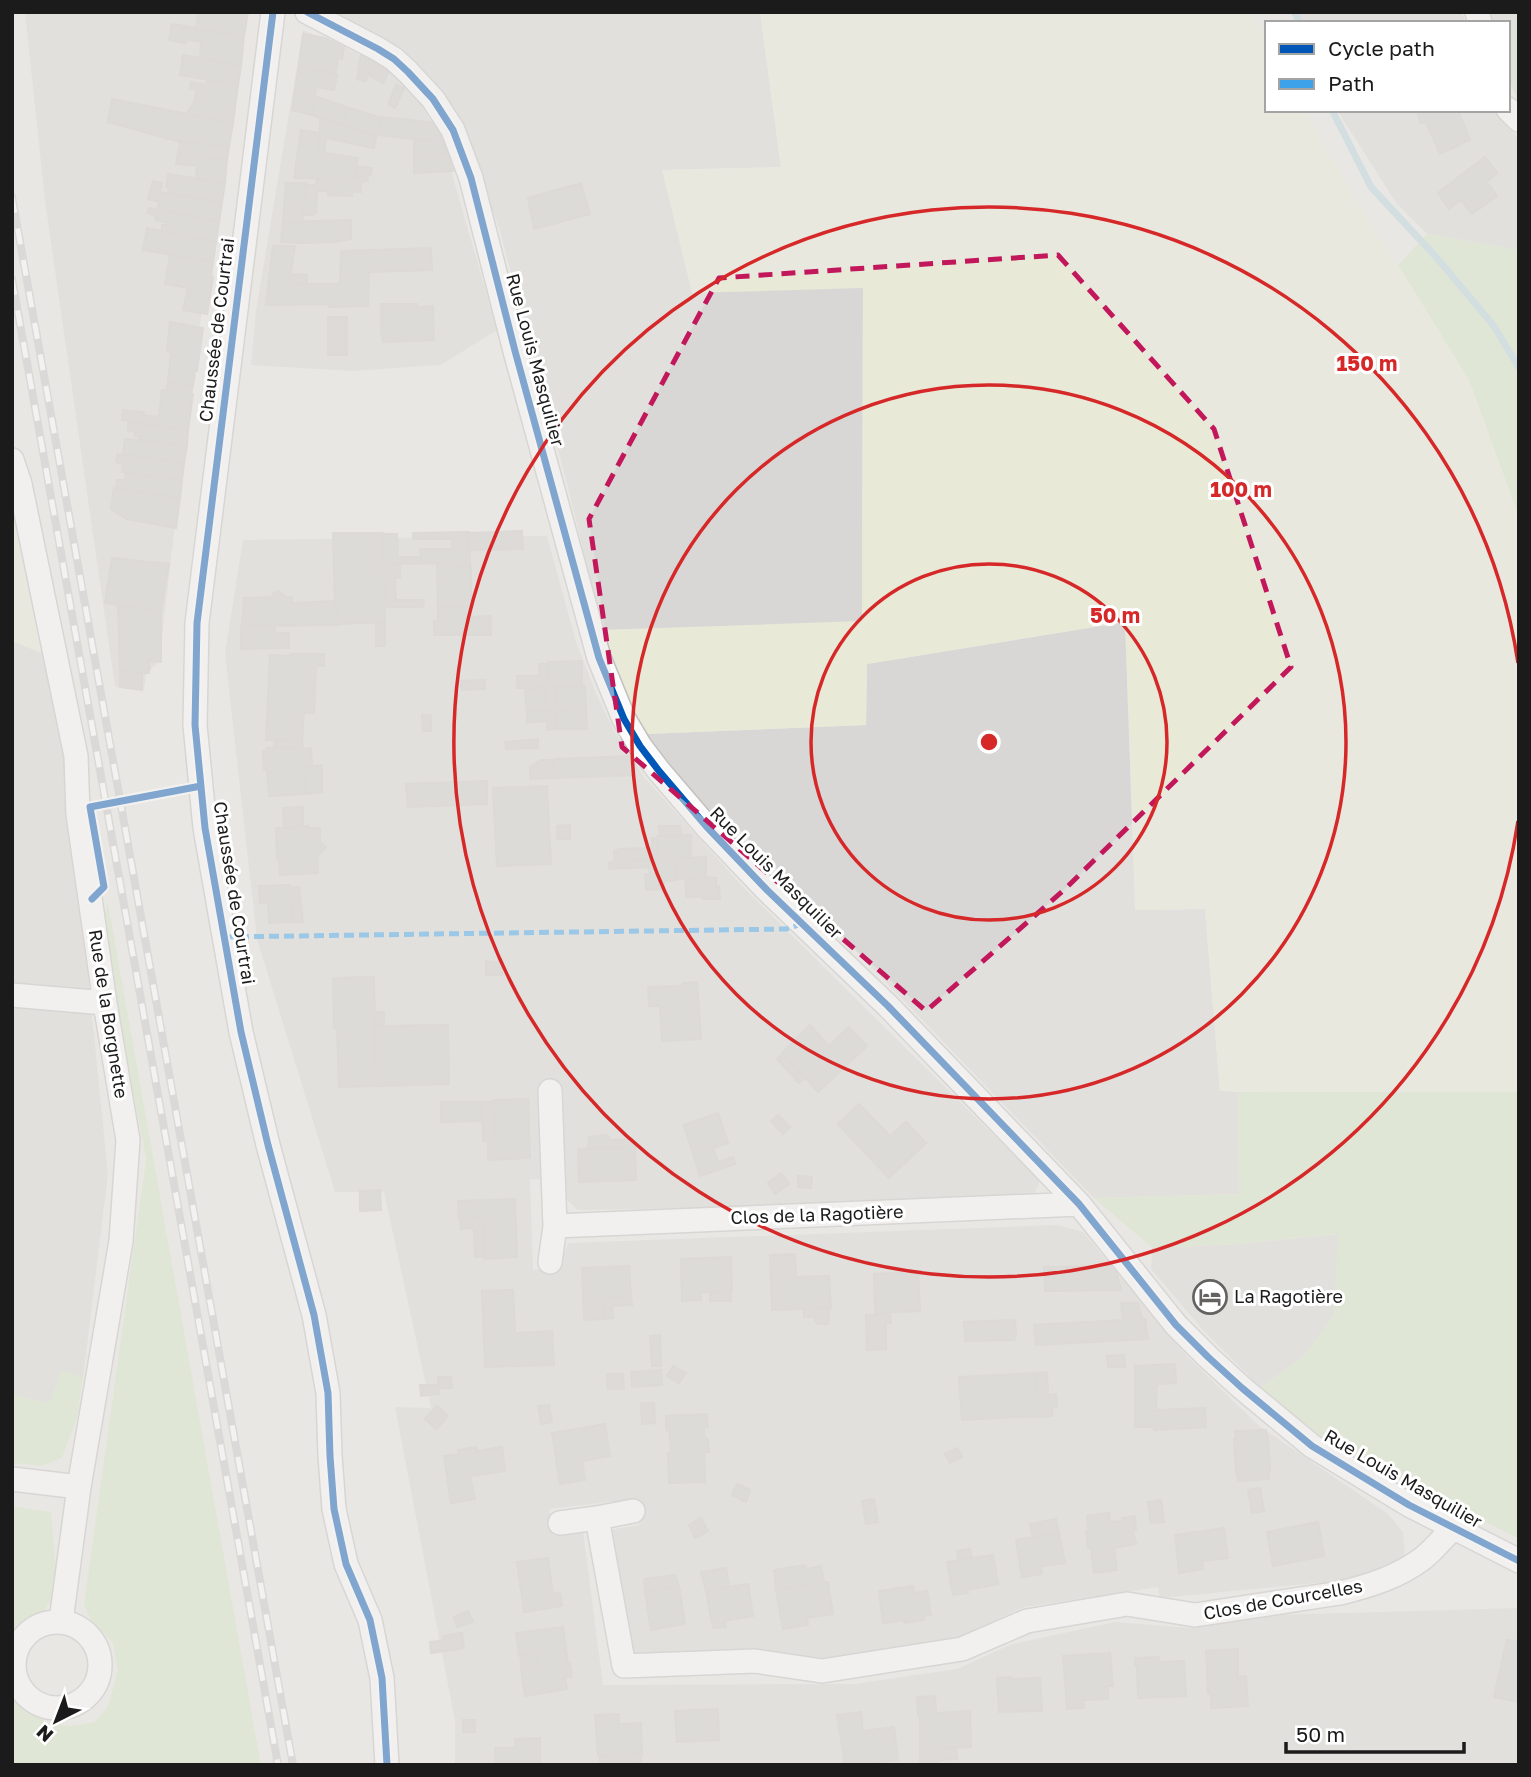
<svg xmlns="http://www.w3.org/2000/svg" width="1531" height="1777" font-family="'Golos Text',sans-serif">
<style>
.residential{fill:#d8d7d5}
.farmland{fill:#e8e9d7}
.grass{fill:#d6e5c4}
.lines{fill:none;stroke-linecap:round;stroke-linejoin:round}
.stream{stroke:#b9d3db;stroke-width:7}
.building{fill:#cfcdcb;stroke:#ccc8c5;stroke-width:2}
.street-casing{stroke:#c2c1c0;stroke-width:26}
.street{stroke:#fcfbfb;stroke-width:23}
.rail-casing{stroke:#c9c8c8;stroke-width:8}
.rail{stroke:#fff;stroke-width:5;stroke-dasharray:16;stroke-linecap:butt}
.quiet{stroke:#3da2ea;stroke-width:5;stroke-dasharray:10 5;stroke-linecap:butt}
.cycleway-casing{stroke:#fff;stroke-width:11}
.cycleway{stroke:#0057b8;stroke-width:7}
.marked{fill:none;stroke:#c2185b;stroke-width:5;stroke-dasharray:14 9;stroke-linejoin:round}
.ring{fill:none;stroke:#d62828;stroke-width:3.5}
.labels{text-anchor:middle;stroke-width:6;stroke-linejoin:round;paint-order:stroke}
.street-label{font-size:18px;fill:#1b1b1b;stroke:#fff}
.poi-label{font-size:18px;fill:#1b1b1b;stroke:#fff;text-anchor:start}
.centre{fill:#d62828;stroke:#fff;stroke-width:3.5}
.ring-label{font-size:21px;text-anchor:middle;font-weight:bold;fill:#d62828;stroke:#fff;stroke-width:6;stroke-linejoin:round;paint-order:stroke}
</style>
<rect width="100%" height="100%" fill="#e9e7e4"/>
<path class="residential" d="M25 12H245L191 387 159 662 146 674 144 690 115 687 45 201Z
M332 12H760L781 167 662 170 863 288 862 622 602 630 569 491 500 231 459 118 419 72 371 31Z
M1297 12H1462L1466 23H1301Z
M1484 12H1519V103L1508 78V23H1488Z
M303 30 344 47 386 67 414 93 442 139 497 330 441 365 351 371 251 365 256 311Z
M1338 110H1498L1508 128 1519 138V250L1427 234 1397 204 1342 118Z
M547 536 577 645 596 693 613 729 644 777 743 887 1040 1181 1030 1203 578 1210 565 1198 562 1180 530 1179 533 1270 562 1267 563 1253 569 1243 1058 1225 1083 1232 1186 1355 1258 1425 1388 1514 1403 1532 1405 1557 1357 1579 1160 1598 1158 1587 1024 1607 949 1642 848 1658 805 1660 635 1658 627 1651 609 1530 639 1525 636 1499 549 1509 553 1535 583 1531 603 1685 854 1684 957 1669 1012 1644 1115 1622 1190 1628 1275 1615 1519 1608V1765H455V1721L395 1407 431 1408 384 1192H335L257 939 225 653 243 540Z
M1125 622 1135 910 1205 909 1220 1091 1238 1092 1239 1194 1094 1198 721 811 707 816 645 734 866 725 867 664Z
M12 640 56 659 108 1174 83 1378 48 1429 12 1411Z
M1339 1234 1334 1315 1305 1355 1261 1388 1204 1331 1151 1269 1152 1248 1239 1244Z"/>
<path class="farmland" d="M760 12H1250L1267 41V110H1305L1355 198 1469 380 1519 517V1092L1220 1091 1205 909 1135 910 1133 807 1125 622 867 664 866 725 645 734 614 674 602 630 862 621 863 288 692 293 662 170 781 167Z
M12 496 56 659 12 641Z"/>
<path class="grass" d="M1427 234 1519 250V517L1469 380 1398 265Z
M108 903 261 1765H12V1695L22 1705 47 1723 70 1726 95 1722 108 1706 118 1670 113 1643 91 1620 84 1604 146 1159 102 925Z
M1238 1092H1519V1539L1331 1444 1261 1388 1305 1355 1334 1315 1338 1234 1239 1244 1152 1248 1094 1198 1239 1194Z
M62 1370 83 1378 77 1418 62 1458 42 1466 12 1463V1395L49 1403Z
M12 1506 51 1512 58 1589 42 1614 23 1627 12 1643Z"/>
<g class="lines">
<path class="stream" d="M1295 12 1299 23
M1332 110 1371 187 1437 258 1494 326 1519 368"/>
</g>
<path class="building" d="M198 12H248L244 36 196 29Z
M172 24 244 36 241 66 200 58 201 42 187 39 186 43 169 40Z
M303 34 325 38 344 47 342 59 338 58 335 75 299 65Z
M183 55 241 66 238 85 180 75Z
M361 55 376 62 365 81 357 79Z
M376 62 389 71 383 83 369 75Z
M299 65 337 75 334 90 316 87 312 115 292 110Z
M207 80 238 85 233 123 186 114 195 101 196 89H190L191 82 203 84V86L206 87Z
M396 85 404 88 395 108 388 104Z
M315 96 349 108 342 125 312 115Z
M112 99 233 123 229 146 180 142 108 122Z
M349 108 382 118 377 135 342 125Z
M1416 110H1458L1470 140 1440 154 1426 122 1421 123Z
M382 117 435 123 443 142 377 135Z
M320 119 376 136 374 148 326 138 324 153 317 152 320 133Z
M301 130 320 133 317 152 358 158 354 179 294 178Z
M414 138 443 142 448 155H414Z
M180 142 229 146 227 160 178 153Z
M178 153 227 160 225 183 196 178 197 166 176 164Z
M414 155H448L453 171 414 173Z
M1485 157 1497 173 1487 182 1497 196 1472 214 1461 200 1449 209 1438 193Z
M356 166 372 168 371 175 355 178Z
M168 174 225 183 222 202 168 194 169 187H166Z
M367 176 368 181 360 182 361 192H352V196L328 195V191H317L316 212 313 215H303L305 185H316L317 179H354L355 178Z
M153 181 162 183 160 192 222 202 219 222 157 209 159 202 148 199Z
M286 183H306L302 222H283Z
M581 183 590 214 534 229 528 198Z
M149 208 219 222 216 242 162 231V225H168V223L155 220 156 216 147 213Z
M351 220V239L334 242 300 243 281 242 283 222Z
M147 228 216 242 213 262 143 250Z
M273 246H295L289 284H340L341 252 343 251 431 248 432 270 369 272 368 306 329 307V304L266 305Z
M170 254 213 262 211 276 213 277 207 314 183 310 188 288 165 284Z
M291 274 307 275V284H289Z
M381 304H417V307L433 306 434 340 383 342 381 332Z
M328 317H347V355H328Z
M170 322 203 328 197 371H195L193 386 168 382 171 353 167 351Z
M168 382 193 386 191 394H193L188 430 122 420 123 410 144 412 143 415 159 417 162 390H167Z
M128 422 188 430 187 446 139 440V436H135V432L128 430Z
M125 439 187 446 184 463 123 454Z
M117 454 184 463 182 480 122 472 123 464 116 462Z
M126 473 182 480 180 498 116 488 117 480H125Z
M114 488 180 498 176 528 127 519 111 509Z
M522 531 523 549 468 550V533Z
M469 532 470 567H453V563L384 564 383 534H397L398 557H421L420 549H452V539H413V533Z
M333 533H383L385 622 338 624 337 606H335Z
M112 558 169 564 161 611 105 603Z
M437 563H453V567H471V606H438Z
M384 564H400V578H395L396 600H424L423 607H385Z
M279 591 286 597H292V603L335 601V606H337L338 625 242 626 244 598 271 597 275 592Z
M118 605 161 611V662L149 661V673L120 671Z
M438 606H471V617L491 616V635H434V621L438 620Z
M376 622H385V646H376Z
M241 626H275V648L241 649Z
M275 633H289V648H275Z
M291 654H324V666H316L314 713H304L302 739 266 740 270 655 291 656Z
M582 661V686L549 688 548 662Z
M539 664H548L549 688H517V676H539Z
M120 671 142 673V690L120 687Z
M485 680V689L462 690 461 681Z
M556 686H585L586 709 556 710Z
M545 687 546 710 527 711 525 689Z
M545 687H556V710L546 711Z
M586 709 587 729H556L555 710Z
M546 710H555L556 729 547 730V721L527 723V711Z
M422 715H431V731H423Z
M302 739 303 747 274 748V740Z
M538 739V748L506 749 505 742Z
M303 747V749L311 748 312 767H304L305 794 269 796 267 769 264 770 263 751H267V748Z
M634 756 635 775 555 778V759Z
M541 760H554L555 778 530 779V767Z
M322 765V792L305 794 304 767Z
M487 781V804L408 807 406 784Z
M547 786 551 864 497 866 493 788Z
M303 807V827L284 828 283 808Z
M570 825V839H557V826Z
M309 826V828H320V842L326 847 317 857 318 873 280 875 279 859H277L276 828Z
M659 826H680L681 836H660Z
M691 835V857L659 860 657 836Z
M652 838H657L659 860 614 861V851H618V849L652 848Z
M706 857V877L676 879 674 859Z
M674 859 677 880 664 881V889L646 890 645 874H650L649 867 609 869V863L618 861Z
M706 877 707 888H686L685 878Z
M706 877 716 878V887L719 886 720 899H703V897H686V888H707Z
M290 885 292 922 269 923 268 903H260L259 886Z
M299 887 303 922H292L290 888Z
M486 961 501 963 502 975H486Z
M374 977 376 1086 339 1087 337 1028H334L333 978Z
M697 982 701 1039 662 1041 660 1006H649L648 987 683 986V983Z
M375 1012H384V1026H375Z
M448 1025 449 1084 376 1086 375 1026Z
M810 1025 829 1046 849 1027 867 1046 818 1092 782 1053Z
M783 1054 805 1078 799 1083 777 1059Z
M528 1099 530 1158 488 1160V1140H495L493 1100Z
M441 1102H482L483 1121 441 1122Z
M482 1102H493L495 1140 483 1141Z
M859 1104 890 1136 906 1122 926 1143 889 1178 838 1124Z
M718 1113 728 1143 713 1148 718 1162 733 1157 735 1164 700 1176 684 1125Z
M778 1115 790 1127 783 1134 771 1121Z
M607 1135 611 1140 632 1139 633 1147 588 1149 589 1137Z
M633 1147H635L636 1180 579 1182 578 1149Z
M781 1173 789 1184 775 1194 768 1183Z
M798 1176 812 1177 811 1188 798 1187Z
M380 1190 381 1210 360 1211V1191Z
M515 1199 517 1257 484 1259V1218L459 1219 458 1201Z
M484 1218V1256L475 1257 474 1228 461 1229 460 1219Z
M795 1254 796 1277 829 1276 831 1308 772 1310 770 1255Z
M731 1257 732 1291 701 1292V1300L682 1301 681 1259Z
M629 1266 631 1296 603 1298 604 1319 584 1320 582 1268Z
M1115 1266 1121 1290 1045 1291 1044 1267Z
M918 1272 920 1311 875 1313 874 1274Z
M513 1290 515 1333 552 1331 554 1365 485 1367 482 1291Z
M731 1291V1301H710V1292Z
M631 1296 632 1305 612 1306 613 1318 604 1319 603 1298Z
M1121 1303H1138L1142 1319H1145L1148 1339 1036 1345 1034 1325 1123 1320Z
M829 1308V1321L827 1324H818L815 1321V1317H804V1309Z
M882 1312H890L891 1323H886V1349L867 1350 866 1315H882Z
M1015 1320 1016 1334 1014 1340 965 1341 964 1322Z
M660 1335 661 1366H652L650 1336Z
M1124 1355 1125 1367H1108L1107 1356Z
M1175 1364 1176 1383 1157 1384 1156 1410 1205 1408 1206 1427 1154 1430V1427H1135V1366Z
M673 1366 686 1373 679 1383 667 1376Z
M661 1370 662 1385 632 1387 631 1372Z
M1047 1372 1048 1395 1056 1394 1057 1407H1052V1416L1036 1417 1038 1416 1036 1373Z
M1036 1373 1038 1416 962 1420 959 1377Z
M607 1374H623L624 1389H608Z
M438 1377H451L452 1388H439Z
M420 1385H438L439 1394 421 1396Z
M641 1403H654L655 1423 642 1424Z
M549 1405 552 1422 541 1424 538 1406Z
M437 1406 448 1416 436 1429 425 1419Z
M707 1414 708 1426 704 1427V1436L708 1439 709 1452H704L705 1482 669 1483 668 1453H671L670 1433 666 1429V1416Z
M605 1424 610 1456 582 1461 585 1480 560 1484 552 1433Z
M1266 1430 1267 1437H1268L1270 1471H1269V1479L1238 1481 1237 1473H1236L1234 1439H1236L1235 1431Z
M476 1447 477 1451 502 1447 505 1471 470 1476 475 1499 451 1503 444 1456 459 1454 458 1450Z
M957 1448 962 1457 950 1463 945 1454Z
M737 1484 750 1490 746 1502 732 1495Z
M1260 1488 1264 1511 1252 1513 1248 1490Z
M874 1499 878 1522 866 1524 862 1501Z
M1161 1500 1164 1522 1151 1523 1148 1502Z
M1109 1513 1110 1522 1122 1521V1518L1135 1516 1136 1530H1133L1136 1544 1114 1548 1117 1570 1094 1573 1091 1548H1088L1086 1531H1088L1087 1516Z
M701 1518 708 1531 695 1538 689 1525Z
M1056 1519 1059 1533 1033 1537 1030 1524Z
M1318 1522 1324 1556 1273 1566 1267 1532Z
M1224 1528 1228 1558 1202 1561 1203 1569 1179 1573 1175 1535Z
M1059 1533 1065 1563 1041 1566 1042 1574 1022 1577 1016 1540Z
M970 1549 972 1558 958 1560 957 1551Z
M993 1555 998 1584 967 1590 968 1593 953 1595 947 1562Z
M548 1558 553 1594 560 1593 562 1606 524 1612 517 1562Z
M805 1565 807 1569 821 1566 824 1582 776 1590 774 1570Z
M726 1568 729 1587 706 1591 701 1572Z
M675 1575 679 1586 645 1592 644 1579Z
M824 1582H828L833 1614 807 1618 808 1625 783 1629 776 1590Z
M748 1584 753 1616 725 1621 726 1627 713 1628 706 1591Z
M679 1586 685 1624 651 1630 645 1592Z
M913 1586 914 1593 927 1591 931 1615 923 1616 924 1620 904 1623V1620L883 1623 879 1591Z
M468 1611 473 1622 457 1627 454 1617Z
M563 1627 568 1663H570L572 1677H565L567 1689 525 1696 521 1668 537 1666 536 1653 519 1655 516 1633Z
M462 1633 464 1648 431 1653 430 1642 444 1640 443 1636Z
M1507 1640 1519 1642V1702L1494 1697Z
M1238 1649V1677L1246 1676 1248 1706 1211 1708V1694L1208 1693 1206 1651Z
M536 1653 537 1666 522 1668 520 1655Z
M1110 1653 1113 1686H1108V1699L1083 1700 1084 1708 1067 1709 1063 1656Z
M1159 1657 1160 1662 1184 1661 1186 1696 1138 1698 1137 1666H1135V1658Z
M1011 1677 1010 1679 1040 1678 1042 1711 999 1712 997 1678Z
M935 1696 936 1713 970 1711 971 1747 938 1748V1765H920V1716H918L917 1697Z
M718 1709 719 1740 677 1742 675 1711Z
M861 1712 863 1731 894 1727 898 1760 863 1765H845L837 1715Z
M619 1714V1724L641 1723 642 1754 598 1756 595 1715Z
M463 1720H475V1732H463Z
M540 1738V1764L496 1765 495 1748H515V1739Z
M956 1747 957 1759 938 1760V1748Z
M641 1754V1763L600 1765V1756Z"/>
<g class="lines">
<g class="street-casing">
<path id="street" d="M273 12 197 623 195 725 205 828 241 1032 268 1145 314 1315 328 1393 330 1456 334 1509 346 1564 370 1620 382 1678 387 1765
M307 12 378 49 394 59 408 72 433 99 453 130 471 178 515 351 599 658 624 719 640 746 659 771 706 826 767 890 888 1006 1079 1204 1176 1325 1208 1357 1242 1388 1312 1446 1409 1505 1519 1561
M1477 12 1480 23
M1508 109 1519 120
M12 460 20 484 76 756 78 814 105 1003 128 1140 121 1241 79 1487 61 1621
M12 995 105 1003
M550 1091 555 1226 550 1262
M555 1226 1079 1204
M12 1479 79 1487
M597 1518 633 1511
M560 1523 597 1518 624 1666 755 1661 822 1671 962 1649 1027 1621 1127 1604 1195 1615 1340 1593C1369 1586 1398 1577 1422 1559 1433 1551 1443 1538 1453 1528
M14 1665a43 43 0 1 1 86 0a43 43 0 1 1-86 0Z"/>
</g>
<use href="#street" class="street"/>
<g class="rail-casing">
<path id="rail" d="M12 197 293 1765
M12 279 278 1765"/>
</g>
<use href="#rail" class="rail"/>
<path class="quiet" d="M224 937 786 929 802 924"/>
<g class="cycleway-casing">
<path id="cycleway" d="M273 12 197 623 195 725 205 828 241 1032 268 1145 314 1315 328 1393 330 1456 334 1509 346 1564 370 1620 382 1678 387 1765
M307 12 378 49 394 59 408 72 433 99 453 130 471 178 515 351 599 658 624 719 640 746 659 771 706 826 767 890 888 1006 1079 1204 1176 1325 1208 1357 1242 1388 1312 1446 1409 1505 1519 1561
M92 899 104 887 90 807 201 786"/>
</g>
<use href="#cycleway" class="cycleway"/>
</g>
<path d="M0 0H1531V1777H0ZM1058 255 1214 429 1291 667 1064 890 926 1011 622 747 589 519 719 278Z" fill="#e9e7e4" fill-opacity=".55" fill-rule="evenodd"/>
<path class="marked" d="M1058 255 1214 429 1291 667 1064 890 926 1011 622 747 589 519 719 278Z"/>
<g class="ring">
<circle cx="989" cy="742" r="178"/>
<circle cx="989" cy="742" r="357"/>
<path d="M1518 821A535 535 0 1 1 1518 663"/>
</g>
<defs>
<g id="hotel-ring" transform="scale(1.75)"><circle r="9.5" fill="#fff" stroke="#636261" stroke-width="1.5"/><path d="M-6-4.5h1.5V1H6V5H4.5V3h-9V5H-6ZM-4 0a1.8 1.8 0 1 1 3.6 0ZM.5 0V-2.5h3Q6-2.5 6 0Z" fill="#636261"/></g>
</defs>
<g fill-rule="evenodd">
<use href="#hotel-ring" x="1210" y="1297"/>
</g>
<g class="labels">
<g class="street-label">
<text transform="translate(217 330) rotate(-83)" y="6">Chaussée de Courtrai</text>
<text transform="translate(535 360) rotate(75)" y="6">Rue Louis Masquilier</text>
<text transform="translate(776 873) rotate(45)" y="6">Rue Louis Masquilier</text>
<text transform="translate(234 893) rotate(81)" y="6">Chaussée de Courtrai</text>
<text transform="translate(108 1014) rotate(81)" y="6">Rue de la Borgnette</text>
<text transform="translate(817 1215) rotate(-2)" y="6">Clos de la Ragotière</text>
<text transform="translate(1403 1479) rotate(30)" y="6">Rue Louis Masquilier</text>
<text transform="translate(1283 1600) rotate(-10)" y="6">Clos de Courcelles</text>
</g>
<g class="poi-label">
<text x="1234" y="1303">La Ragotière</text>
</g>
</g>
<circle cx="989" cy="742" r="10" class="centre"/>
<g class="ring-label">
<text x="1367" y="371">150 m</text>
<text x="1241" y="497">100 m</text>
<text x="1115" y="623">50 m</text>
</g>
<rect width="1531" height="1777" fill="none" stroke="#1b1b1b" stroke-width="28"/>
<rect x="1265" y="21" width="245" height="91" fill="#ffffff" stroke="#a4a4a4" stroke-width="2"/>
<rect x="1279" y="44" width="35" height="10" fill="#0057b8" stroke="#a4a4a4" stroke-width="2"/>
<text x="1328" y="56" font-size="21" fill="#1b1b1b">Cycle path</text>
<rect x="1279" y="79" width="35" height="10" fill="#3da2ea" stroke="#a4a4a4" stroke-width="2"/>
<text x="1328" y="91" font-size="21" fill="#1b1b1b">Path</text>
<g transform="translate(56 1721) rotate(222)" stroke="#ffffff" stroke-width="5" paint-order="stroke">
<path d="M0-5L12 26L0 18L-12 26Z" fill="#1b1b1b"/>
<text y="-10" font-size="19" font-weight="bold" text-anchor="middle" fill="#1b1b1b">N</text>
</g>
<path d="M1286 1742v10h178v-10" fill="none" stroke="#1b1b1b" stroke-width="3.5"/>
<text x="1296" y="1742" font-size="21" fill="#1b1b1b" stroke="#ffffff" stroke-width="5" paint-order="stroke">50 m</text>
</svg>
